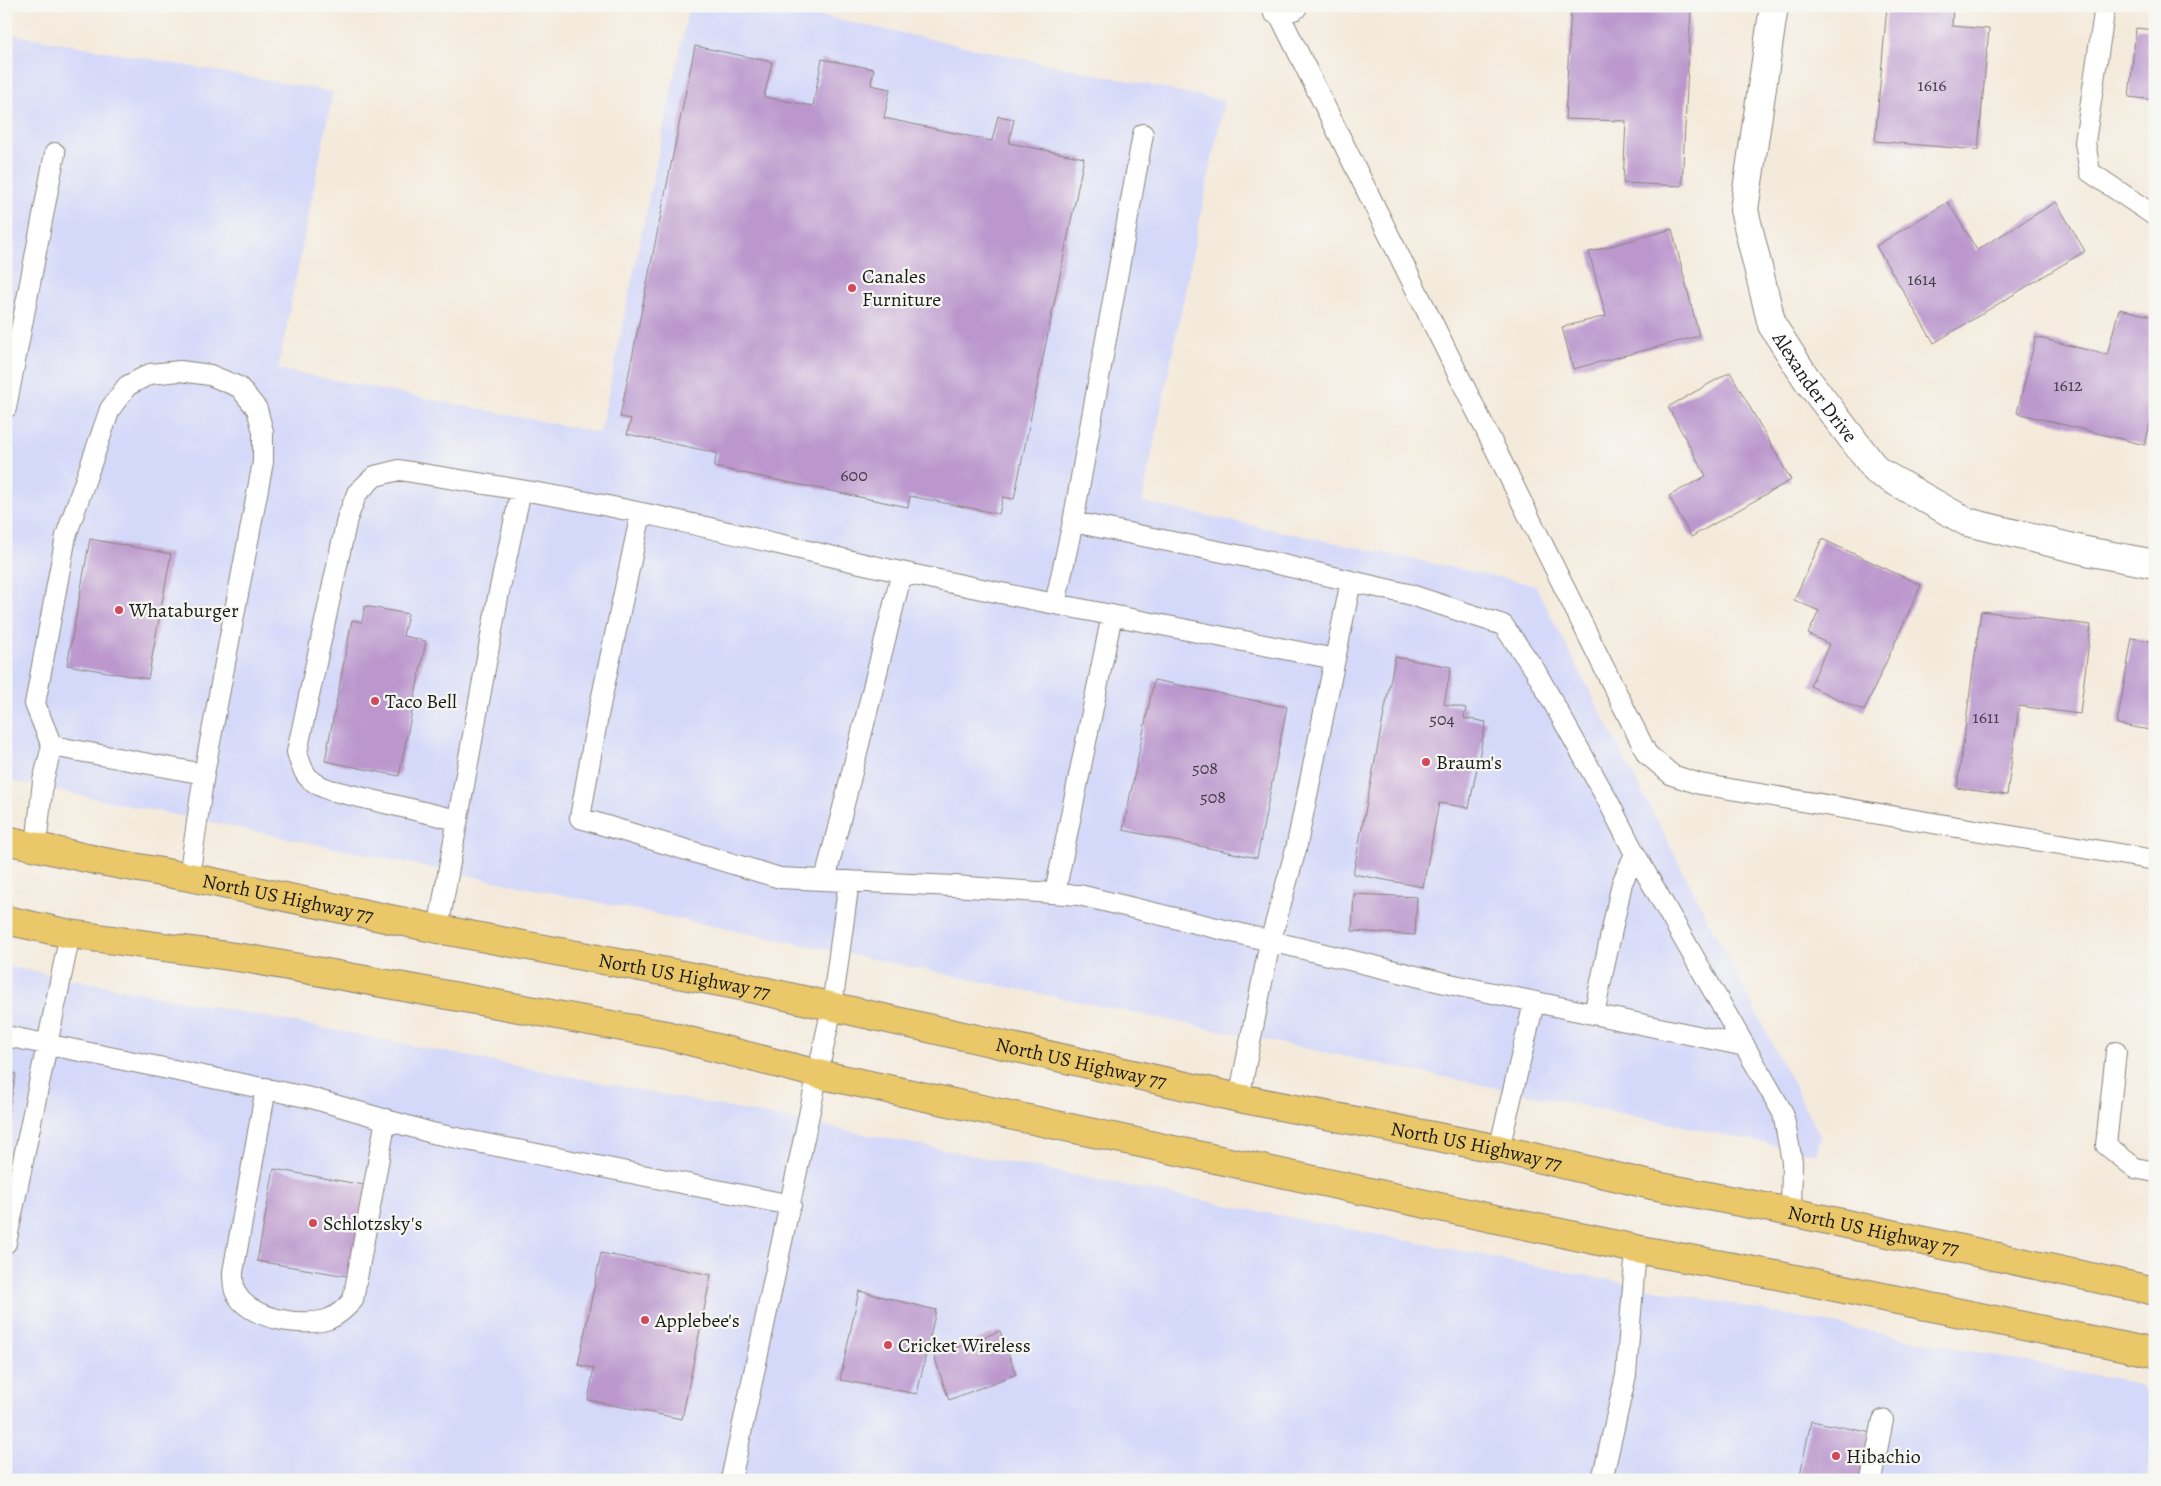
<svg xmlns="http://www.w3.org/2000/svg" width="2161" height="1486" font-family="Alegreya,serif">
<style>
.built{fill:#d4d8f9}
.building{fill:#bb97cd}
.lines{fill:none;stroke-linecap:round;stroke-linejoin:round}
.service-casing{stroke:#88837c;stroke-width:22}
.minor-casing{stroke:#88837c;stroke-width:30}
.primary-casing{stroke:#88837c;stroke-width:30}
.service{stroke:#fff;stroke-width:20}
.minor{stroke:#fff;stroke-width:28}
.primary{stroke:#eac769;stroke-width:28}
.poi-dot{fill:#d1495b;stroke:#f6f6f2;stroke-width:2}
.labels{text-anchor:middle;stroke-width:4.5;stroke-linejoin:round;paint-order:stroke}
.number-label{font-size:18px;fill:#443b48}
.poi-label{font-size:20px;fill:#1c1c1c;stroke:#f6f6f2;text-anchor:start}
.street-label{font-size:20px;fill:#1c1c1c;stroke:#f6f6f2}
</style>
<rect width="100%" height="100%" fill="#f6f6f2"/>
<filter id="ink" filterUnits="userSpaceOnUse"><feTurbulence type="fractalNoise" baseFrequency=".02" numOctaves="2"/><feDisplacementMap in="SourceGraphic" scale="10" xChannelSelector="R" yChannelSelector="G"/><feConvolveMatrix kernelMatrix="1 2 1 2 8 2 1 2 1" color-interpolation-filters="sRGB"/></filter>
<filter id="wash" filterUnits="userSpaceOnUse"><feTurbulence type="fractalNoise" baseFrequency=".0096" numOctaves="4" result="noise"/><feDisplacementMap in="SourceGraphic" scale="20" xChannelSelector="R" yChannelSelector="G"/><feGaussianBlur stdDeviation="1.12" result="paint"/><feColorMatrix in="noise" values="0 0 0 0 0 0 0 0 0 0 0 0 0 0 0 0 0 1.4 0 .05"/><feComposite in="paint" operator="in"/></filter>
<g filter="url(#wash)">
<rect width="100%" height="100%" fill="#f4eadb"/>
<path class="built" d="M689 6H774L1224 101 1142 502 1535 585 1820 1136 1817 1154 6 780V33L333 92 278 369 600 433Z
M6 966 2140 1384 2155 1400V1442L2146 1480H6Z"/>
<g id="blocks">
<path class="building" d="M1571 6 1691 7 1682 186 1623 183 1626 121 1565 119Z
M1887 6H1953L1952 26 1989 29 1978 150 1875 141Z
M2136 28 2155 30V100L2129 97Z
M695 46 772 62 764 97 813 106 822 59 874 69 871 85 890 89 884 118 992 141 998 116 1014 119 1009 143 1084 158 1014 499 1003 497 999 514 910 496 908 507 714 467 717 453 627 434 631 419 620 417Z
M1948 202 1977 250 2056 202 2085 251 1934 343 1876 246Z
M1672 229 1699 336 1573 369 1562 327 1606 316 1589 252Z
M2119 309 2155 317V403L2145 445 2017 413 2036 337 2107 355Z
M1730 372 1791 480 1691 537 1669 496 1706 476 1668 407Z
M90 539 171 554 148 679 67 665Z
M1822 539 1921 585 1864 711 1810 686 1829 644 1808 634 1819 611 1794 600Z
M365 606 408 614 403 636 426 641 399 776 325 761 352 620 362 622Z
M1981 611 2091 625 2080 714 2019 706 2007 795 1957 788Z
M2132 638 2155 642V731L2117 724Z
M1395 657 1451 667 1444 704 1466 708 1464 718 1486 722 1469 808 1439 803 1423 887 1353 874Z
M1154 680 1287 707 1257 858 1123 830Z
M1354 894 1417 897 1415 935 1352 931Z
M6 1072 16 1074 7 1120H6Z
M274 1169 369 1186 353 1277 257 1261Z
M601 1253 711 1275 682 1419 588 1400 594 1368 578 1365Z
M859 1291 936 1310 917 1394 840 1380Z
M1000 1331 1016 1374 949 1400 934 1356Z
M1811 1421 1873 1433 1864 1480H1799Z"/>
</g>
</g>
<g filter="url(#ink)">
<use href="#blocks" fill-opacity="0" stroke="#88837c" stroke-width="1"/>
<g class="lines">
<g class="service-casing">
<path id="service" d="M2105 6 2085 142 2090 172 2155 216
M1277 10 1647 754 1672 775 1700 784 2155 860
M1143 134 1073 522 1257 559 1351 581 1408 594 1503 625 1535 670 1608 801 1635 854 1783 1113 1792 1162 1791 1212
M6 408 55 153
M641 513 598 715 580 818 780 878 954 886 1079 895 1445 983 1745 1046
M1055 604 1335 659
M52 746 204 774
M457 820 330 790C308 782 303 775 297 752L347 519 357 493 375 476 399 470 521 490
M36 846 43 781 52 746 35 704 66 536 110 409 127 386 150 374 180 371 210 375 239 387 257 409 263 432V462L204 774 189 877
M825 880 902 572
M1055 893 1112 615
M438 929 498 597 521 490C631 508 739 535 847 560 916 576 986 590 1055 604L1073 522
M1594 1014 1622 883 1635 854
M6 1036 311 1098 432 1133 791 1205
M2116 1052 2106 1145 2135 1168 2155 1172
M266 1088 233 1272C233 1277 233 1285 235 1291 246 1319 304 1328 329 1319 339 1315 346 1308 353 1300L386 1119
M1239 1098 1270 942 1296 849 1351 581
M1499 1149 1534 1003
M6 1243 70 934
M731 1480 832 1007 849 881
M1602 1480 1626 1375 1636 1249
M1871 1480 1883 1420"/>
</g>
<g class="minor-casing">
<g id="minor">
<path id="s1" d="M1774 6 1744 210 1772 325 1806 378 1877 471 1967 522 2086 551 2155 564"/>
<path d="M1277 10 1293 6"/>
</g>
</g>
<g class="primary-casing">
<g id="primary">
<path id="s2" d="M6 840 100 861 189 877 438 929 741 986 1239 1098 1499 1149 1651 1185 1791 1212 2155 1291"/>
<path d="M6 920 70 934 250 959 666 1035 818 1074 1636 1249 1776 1275 2155 1353"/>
</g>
</g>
<use href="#service" class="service"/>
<use href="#minor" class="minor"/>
<use href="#primary" class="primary"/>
</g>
</g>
<g class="poi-dot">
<circle cx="852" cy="288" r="5"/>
<circle cx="119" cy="610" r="5"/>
<circle cx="375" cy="701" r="5"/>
<circle cx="1426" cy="762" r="5"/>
<circle cx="313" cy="1223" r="5"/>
<circle cx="645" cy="1320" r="5"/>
<circle cx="888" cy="1345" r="5"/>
<circle cx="1836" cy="1456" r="5"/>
</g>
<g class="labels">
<g class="number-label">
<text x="1932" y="91">1616</text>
<text x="1922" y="285">1614</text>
<text x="2068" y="391">1612</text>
<text x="854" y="481">600</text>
<text x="1986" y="723">1611</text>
<text x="1442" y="725">504</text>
<text x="1205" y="774">508</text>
<text x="1213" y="803">508</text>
</g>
<g class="poi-label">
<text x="862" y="283">Canales<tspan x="862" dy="23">Furniture</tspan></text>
<text x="129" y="617">Whataburger</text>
<text x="385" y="708">Taco Bell</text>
<text x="1436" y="769">Braum's</text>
<text x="323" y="1230">Schlotzsky's</text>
<text x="655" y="1327">Applebee's</text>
<text x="898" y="1352">Cricket Wireless</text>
<text x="1846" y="1463">Hibachio</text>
</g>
<g class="street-label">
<text dy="7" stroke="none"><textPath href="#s1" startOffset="400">Alexander Drive</textPath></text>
<text dy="7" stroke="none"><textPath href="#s2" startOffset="288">North US Highway 77</textPath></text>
<text dy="7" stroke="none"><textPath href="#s2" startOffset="692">North US Highway 77</textPath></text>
<text dy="7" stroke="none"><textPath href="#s2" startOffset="1098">North US Highway 77</textPath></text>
<text dy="7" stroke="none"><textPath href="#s2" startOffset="1502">North US Highway 77</textPath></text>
<text dy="7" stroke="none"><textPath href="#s2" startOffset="1908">North US Highway 77</textPath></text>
</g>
</g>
<rect width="2161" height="1486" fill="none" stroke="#f6f6f2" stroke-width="25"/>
</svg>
